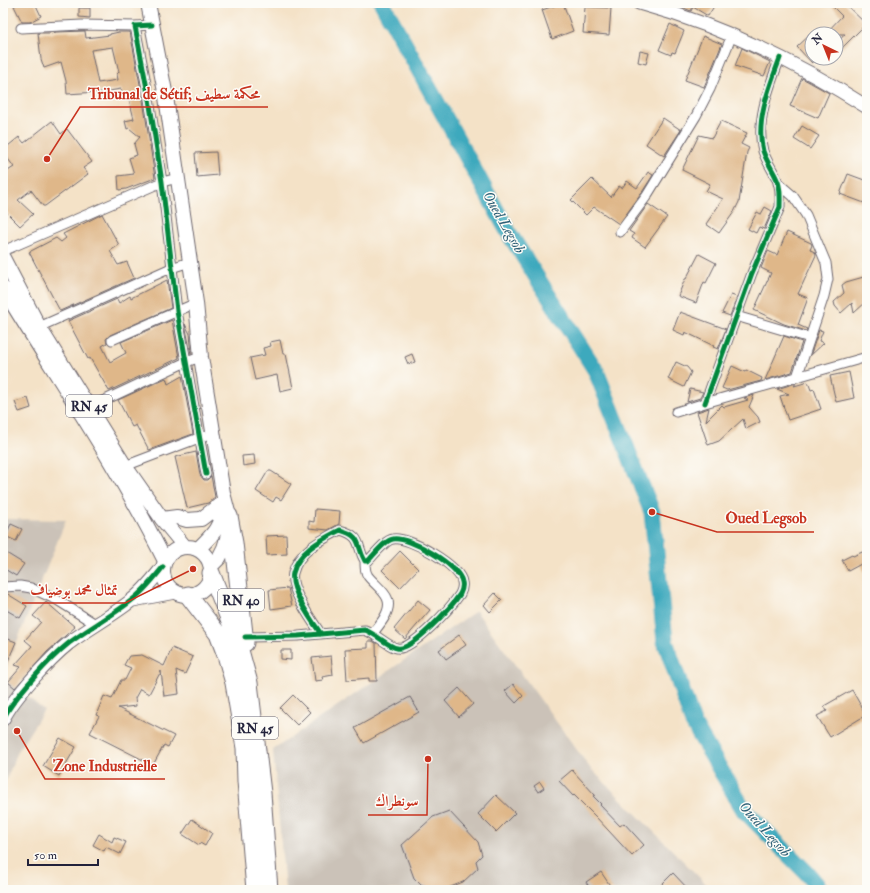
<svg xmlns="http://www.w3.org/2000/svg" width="870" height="893" font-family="'IM FELL Double Pica',Amiri,serif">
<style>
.industrial{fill:#cbc2b8}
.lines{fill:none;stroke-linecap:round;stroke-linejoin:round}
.river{stroke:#3da9bd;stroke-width:17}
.building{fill:#dfb789;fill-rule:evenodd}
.street-casing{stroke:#6c656c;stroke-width:11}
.secondary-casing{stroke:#6c656c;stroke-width:15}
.primary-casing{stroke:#6c656c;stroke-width:16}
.highway-casing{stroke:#6c656c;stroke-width:19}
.street{stroke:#fff;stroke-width:9}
.secondary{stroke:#fff;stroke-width:13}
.primary{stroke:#fff;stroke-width:14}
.highway{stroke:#fff;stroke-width:17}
.cycleway-casing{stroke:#fdfcf7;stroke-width:8}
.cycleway{stroke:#00873e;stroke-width:5}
.labels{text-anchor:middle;stroke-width:3;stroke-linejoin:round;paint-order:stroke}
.shield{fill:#fdfcf7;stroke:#646373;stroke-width:1}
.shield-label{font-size:13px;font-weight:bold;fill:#22223b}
.water-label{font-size:15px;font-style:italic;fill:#2e5f76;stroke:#fdfcf7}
.leader{fill:none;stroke:#c8321e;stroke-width:1.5}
.callout-dot{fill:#c8321e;stroke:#fdfcf7;stroke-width:1.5}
.callout-label{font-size:15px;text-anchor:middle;font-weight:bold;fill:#c8321e;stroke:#fdfcf7;stroke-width:3;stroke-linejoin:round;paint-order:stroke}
</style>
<rect width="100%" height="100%" fill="#fdfcf7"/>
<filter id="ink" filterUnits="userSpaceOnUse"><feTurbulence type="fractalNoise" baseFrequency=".025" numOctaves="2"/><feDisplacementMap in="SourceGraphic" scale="8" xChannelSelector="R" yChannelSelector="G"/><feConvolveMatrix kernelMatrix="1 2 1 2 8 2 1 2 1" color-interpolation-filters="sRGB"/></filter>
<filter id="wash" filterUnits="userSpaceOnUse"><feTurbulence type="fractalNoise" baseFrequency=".012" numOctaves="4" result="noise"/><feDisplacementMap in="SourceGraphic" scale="16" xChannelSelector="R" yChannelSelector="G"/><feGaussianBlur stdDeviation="0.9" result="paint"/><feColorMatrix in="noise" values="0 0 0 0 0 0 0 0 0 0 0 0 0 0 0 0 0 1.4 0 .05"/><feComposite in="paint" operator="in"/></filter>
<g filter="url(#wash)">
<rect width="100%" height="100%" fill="#f4e2c7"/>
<path class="industrial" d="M3 519 66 520 3 676Z
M476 611 590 768 712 890H285L273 750Z
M3 678 44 710 18 751 3 787Z"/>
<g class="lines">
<path class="river" d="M382 3 510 235 596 371 652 512 665 641 693 723 744 810 807 873 821 890"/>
</g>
<g id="blocks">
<path class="building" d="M20 3H35L41 16 30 22H22L14 6Z
M563 3 573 31 552 39 542 10Z
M672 3H716L708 16 693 7 691 11Z
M829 3H844L866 24 842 48 837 43 845 34H825L842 16Z
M585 7 611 8 609 35 583 33Z
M79 8H90V18L79 17Z
M670 24 684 31 675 53 672 52 671 55 659 50Z
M85 31 86 38 110 35V34L119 32H130L143 100 155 178 126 189 119 190 118 176 134 174 129 158 137 155 134 144 140 137 129 128 127 129 125 121 134 119 129 99 124 100 121 89 97 93V92L67 94 66 81 61 62 44 68 41 59 38 33H50L51 34 56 32ZM113 47 119 72 117 74 118 80 98 83 91 50Z
M812 33V63L797 47Z
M703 36 722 44 704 87 685 80Z
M742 48 770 62 764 76 735 66Z
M640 51 649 53 646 64 638 62Z
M802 78 829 93 818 118 790 106Z
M663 118 681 130 664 156 646 144Z
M52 121 61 134 67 129 92 162 83 168 88 174 45 206H43L31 190 18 200 33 214 20 226 3 209V174L14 167 3 152V150L19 137 24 143Z
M721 121 747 133 741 144 749 148 747 152 739 202 734 212 719 233 706 224 723 199 706 191 710 184 682 170 699 135 712 138Z
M802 126 819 136 810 149 794 139Z
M216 152 218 175 197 177 195 153Z
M648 172 653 175 641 194 619 224 594 207 586 215 571 200 592 179 611 197 619 186 622 188 627 181 637 188Z
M848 174 867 181V204L840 194Z
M648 204 667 217 645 247 632 238 634 234 629 231Z
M765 207 772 211 764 229 759 227 756 233 748 229 757 212 761 214Z
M102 214 119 245 110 251 118 265 127 262 134 278 60 311 29 252 56 238 61 242 66 238 63 234Z
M787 232 811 243 812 245 810 250 815 252 816 255 798 294 808 298 798 325 807 329 806 331 784 324 754 310 771 273 761 268 768 251 777 255Z
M699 254 716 263 706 283 704 282 696 303 678 296 685 279H686Z
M867 276V301L854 313 852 303 841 313 835 306 834 302 844 293 842 285 846 282Z
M167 280 171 308 110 335 106 339 107 343 102 346 110 362 126 353 121 342 172 320 179 358 109 391 90 358 88 359 68 321 117 299 119 303 130 296 131 298Z
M731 295 737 297 730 316 722 313Z
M680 312 726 329 718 349 713 347 714 346 685 332 684 335 673 330Z
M185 324 190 334 192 354H191Z
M819 330 823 331 819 341 824 343 810 356Z
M784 336 802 342 792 372 765 380Z
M280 340 283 354H286L293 388 280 391 277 375 255 380 250 358 265 355 263 348 271 346 270 342Z
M412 354 415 362 408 364 405 357Z
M676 362 687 367 691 372 684 387 668 379Z
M732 366 745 372 746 370 762 378 761 381 727 390 722 388Z
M849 372 854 398 836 402 830 376Z
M182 376 193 434 149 450 136 425 132 427 118 400 166 378 168 384Z
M808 382 811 390 814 389 821 409 788 420 780 396 789 394 777 389 796 383 794 386Z
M690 389 703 392 700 398 687 402Z
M754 395 749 407 758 417 760 422 746 429 743 419 719 441 708 445 697 412 709 408 706 421 722 405 724 407 748 400 744 398Z
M28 398 31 408 19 412 15 402Z
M196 452 200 475 204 480H207L211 476 215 497 208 503 187 508 175 457Z
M254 455 255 464 243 466 242 456Z
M268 471H271L291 484 281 500 276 497 273 502 256 491Z
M315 509 340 511 339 524 328 530 309 528V521L314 522Z
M11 524 22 529 16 541 5 536Z
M286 535 287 554 267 555 266 536Z
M867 550V578L861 564 848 571 842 560 852 555 853 556Z
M3 551 24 564 16 576 3 568Z
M400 551 418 569 400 588 382 570Z
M288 588 292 606 271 609 269 590Z
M3 593H6L27 606 20 618 3 608Z
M495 593 502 600 490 612 484 605Z
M418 600 430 610 405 639 394 629Z
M46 602 75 627 47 652 15 688 8 682 21 667 15 665 32 646 25 640 41 622 33 616Z
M459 635 466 645 446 659 439 650Z
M3 637 16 642 3 673Z
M368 641H372L376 643 377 681H369V678L347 680 345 649 368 648Z
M172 648 193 657 185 674 176 670 179 694 164 696 161 671 149 694 140 689 135 698 136 706 118 708 174 736 168 747 164 745 153 765 90 733 99 716 96 715 104 696 112 699 121 680H125L131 668 124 665 129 656 142 655 164 666Z
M281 650H291V660L281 659Z
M331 656 333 675 322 677 323 680 315 681 312 658Z
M513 684 523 696 516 703 505 691Z
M459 688 473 704 459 717 445 701Z
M852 690 866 715 830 737 817 716 827 711 824 706Z
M293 695 310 712 297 725 280 708Z
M410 697 419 712 364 743 355 728Z
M60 738 76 747 59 776 43 766Z
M572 770 595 795 593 796 601 804 600 805 620 826 624 823 644 845 632 856 596 817 574 795 573 796 559 781Z
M540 782 544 788 538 792 534 786Z
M496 795 515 813 496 832 478 814Z
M449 811 478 842 482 855 476 861 478 868 463 882 443 890H439L436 887 430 890 425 885 422 886 414 878 402 845 433 817Z
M192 819 212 833 205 846 200 843 199 845 182 834Z
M99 834 112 842 114 837 126 842 120 854 106 847 104 851 93 845Z
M601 872 613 890H591L586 882Z
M673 873 689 890H665L661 885Z"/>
</g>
</g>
<g filter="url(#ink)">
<use href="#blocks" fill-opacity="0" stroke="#6c656c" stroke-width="1"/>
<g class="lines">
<g class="street-casing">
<path id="street" d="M152 25 135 26 149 99 162 182 177 311 206 474
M21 28 82 25 135 26
M778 183 793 196 806 215 826 263 828 279 824 296 797 377
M620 232 646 197 696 116 710 89 732 35
M3 251 162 182 178 178
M736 316 810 338
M39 327 171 268 190 262
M112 340 196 303
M705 403 752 273 780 207C780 199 781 190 778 182 774 171 767 163 763 151 755 121 770 85 780 58
M90 407 186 362 201 357
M676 412 705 403 867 357
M125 466 204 436
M365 561C365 567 365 572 368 576 379 590 397 597 384 618 381 623 377 628 373 633
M3 587 20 586 31 588 57 600 97 625
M245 637 298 636 365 630C376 634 389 647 397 648 411 652 452 606 460 594 462 590 463 586 462 582 460 566 409 536 393 539 385 540 374 555 368 561H365C356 546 363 536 340 530 323 539 298 551 293 573 289 589 312 621 321 634"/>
</g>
<g class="secondary-casing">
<path id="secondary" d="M639 3C720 25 796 62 867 107
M133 600 175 592
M3 719C14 697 50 658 69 643 89 628 112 616 132 600 144 591 154 578 163 567"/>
</g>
<g class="primary-casing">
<path id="primary" d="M148 3 166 97 196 303 201 357 223 493 229 516 228 535 224 548 219 558 211 566
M3 258 39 327 125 466 162 519 185 547
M3 288C58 379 118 466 165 561
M162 519 177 517 187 520 201 519 222 503
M163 571a24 24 0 1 1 48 0a24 24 0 1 1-48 0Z
M198 549C212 535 222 527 222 506"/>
</g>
<g class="highway-casing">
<path id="highway" d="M229 516 234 543 245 643
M211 573 236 636 249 683 262 793 269 890
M188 595 218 634 226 655 234 683 245 748 246 781 255 890"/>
</g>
<use href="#street" class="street"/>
<use href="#secondary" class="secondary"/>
<use href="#primary" class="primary"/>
<use href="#highway" class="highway"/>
<g class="cycleway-casing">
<path id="cycleway" d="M152 25 135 26 149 99 162 182 177 311 206 474
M705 403 752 273 780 207C780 199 781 190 778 182 774 171 767 163 763 151 755 121 770 85 780 58
M245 637 298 636 365 630C376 634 389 647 397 648 411 652 452 606 460 594 462 590 463 586 462 582 460 566 409 536 393 539 385 540 374 555 368 561H365C356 546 363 536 340 530 323 539 298 551 293 573 289 589 312 621 321 634
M3 719C14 697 50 658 69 643 89 628 112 616 132 600 144 591 154 578 163 567"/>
</g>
<use href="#cycleway" class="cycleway"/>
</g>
</g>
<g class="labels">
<g class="shield">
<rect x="66" y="395" width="46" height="22" rx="3"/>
<rect x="218" y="589" width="46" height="22" rx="3"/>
<rect x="232" y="717" width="46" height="22" rx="3"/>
</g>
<g class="shield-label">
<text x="89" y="411">RN 45</text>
<text x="241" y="605">RN 40</text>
<text x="255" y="733">RN 45</text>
</g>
<g class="water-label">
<text transform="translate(504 222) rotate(60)" y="5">Oued Legsob</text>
<text transform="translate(765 829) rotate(48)" y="5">Oued Legsob</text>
</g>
</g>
<path class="leader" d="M47 159L80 107H268M652 512L717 532H814M193 569L125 603H22M17 731L45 779H165M428 759L427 815H368"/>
<g class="callout-dot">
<circle cx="47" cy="159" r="4"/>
<circle cx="652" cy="512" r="4"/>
<circle cx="193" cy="569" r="4"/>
<circle cx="17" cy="731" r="4"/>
<circle cx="428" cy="759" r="4"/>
</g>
<g class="callout-label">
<text x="174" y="99">Tribunal de Sétif; محكمة سطيف</text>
<text x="766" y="523">Oued Legsob</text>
<text x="74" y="595">تمثال محمد بوضياف</text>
<text x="105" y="771">Zone Industrielle</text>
<text x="397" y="806">سونطراك</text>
</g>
<rect width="870" height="893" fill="none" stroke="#fdfcf7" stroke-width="16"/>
<g transform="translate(824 46) rotate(317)"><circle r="19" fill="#fdfcf7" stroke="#a5a5ac"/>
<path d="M0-3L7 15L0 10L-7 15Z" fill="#c8321e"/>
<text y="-6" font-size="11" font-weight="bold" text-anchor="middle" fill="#22223b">N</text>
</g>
<path d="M28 859v6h70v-6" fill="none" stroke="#22223b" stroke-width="2"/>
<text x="34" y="859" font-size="12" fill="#22223b" stroke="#fdfcf7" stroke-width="3" paint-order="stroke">50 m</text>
</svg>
